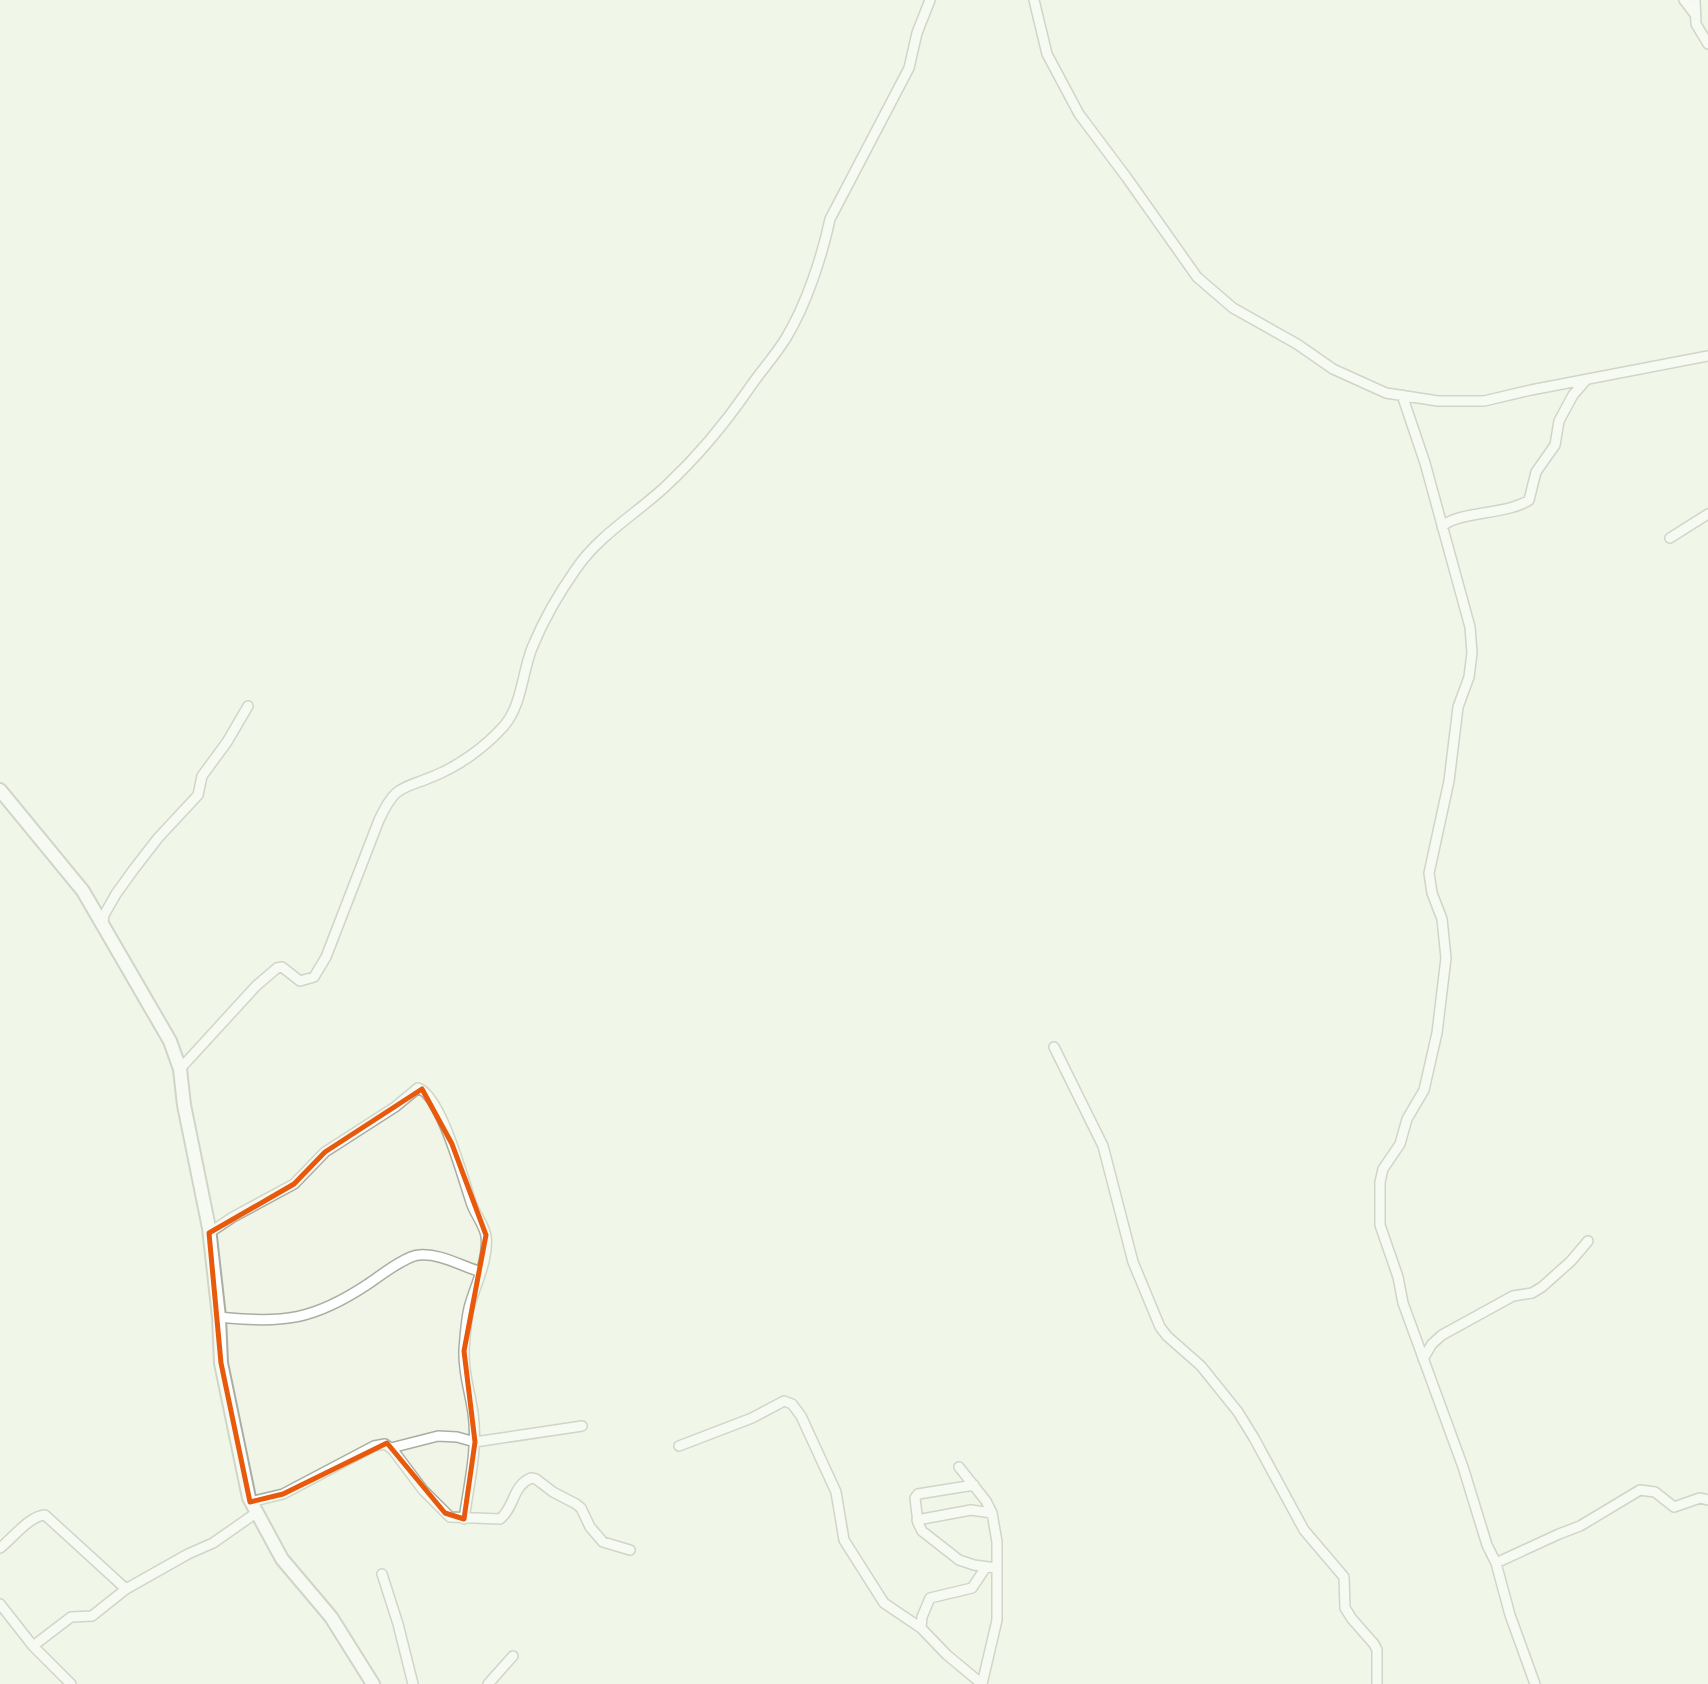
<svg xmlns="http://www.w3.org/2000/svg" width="1708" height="1684" font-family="Montserrat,sans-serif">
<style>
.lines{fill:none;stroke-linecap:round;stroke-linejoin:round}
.street-casing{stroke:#a9aea2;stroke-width:12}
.secondary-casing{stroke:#a9aea2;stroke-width:16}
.street{stroke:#fff;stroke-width:9}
.secondary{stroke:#fff;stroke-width:12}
.marked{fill:none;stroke:#e8590c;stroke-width:5;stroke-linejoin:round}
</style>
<rect width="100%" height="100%" fill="#f0f5e8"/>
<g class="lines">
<g class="street-casing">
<path id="street" d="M1034 0 1047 54 1079 114 1127 178 1197 277 1233 308 1297 344 1333 369 1386 393 1438 401H1484L1531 390 1708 356
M1684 0 1694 13
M1695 0 1696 24 1708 44
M1402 395 1425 463 1470 627 1472 653 1469 677 1458 707 1449 781 1429 873 1432 893 1442 919 1446 958 1437 1033 1424 1090 1407 1119 1400 1144 1383 1169 1380 1182V1225L1398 1277 1403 1303 1463 1467 1487 1545 1496 1563 1510 1615 1535 1684
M1442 527C1456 511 1508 515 1529 500L1536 472 1555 445 1559 421 1573 395 1586 380
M1670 538 1708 514
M103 923 104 915 116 894 134 869 158 838 198 795 202 776 227 742 248 706
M1054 1047 1103 1146 1133 1262 1160 1327 1167 1336 1201 1366 1238 1412 1254 1438 1304 1530 1344 1577 1345 1608 1352 1619 1374 1644 1377 1650V1684
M180 1069 256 986 277 968 282 967 300 981 314 977 326 957 379 820C396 784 401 790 434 776 459 766 485 747 503 727 522 706 522 673 532 648 543 621 559 593 576 569 599 535 636 514 666 486 697 457 724 425 748 390 760 372 775 356 786 338 806 305 822 257 830 219L909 68 917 33 930 0
M209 1233 233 1217 294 1184 325 1152 395 1107 418 1088C441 1095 463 1179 471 1202 474 1213 484 1224 486 1236 489 1260 475 1285 469 1308 466 1321 465 1337 464 1350 463 1373 470 1391 473 1413 478 1448 469 1484 464 1519
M219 1317C283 1324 314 1320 368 1284 380 1276 405 1256 419 1255 440 1253 461 1266 481 1272
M1423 1359 1432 1344 1442 1335 1513 1296 1532 1293 1542 1287 1571 1261 1588 1241
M679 1446 752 1418 784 1401 792 1404 801 1416 836 1492 844 1540 884 1603 921 1628 947 1655 982 1684
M391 1448 438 1436 457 1437 475 1442 582 1426
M959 1467 986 1501 992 1513 997 1542V1620L982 1684
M974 1485 918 1494 915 1498 918 1523 922 1531 959 1560 974 1565 996 1568
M250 1502 283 1494 374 1446 385 1444 393 1450 423 1490 450 1517 500 1519C515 1507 512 1486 531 1478L536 1479 553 1492 576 1504 581 1508 590 1527 603 1542 630 1550
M917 1520 971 1510 992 1513
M0 1548C13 1538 29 1516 45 1515L126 1589
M1496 1563 1559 1534 1580 1526 1640 1490 1655 1492 1674 1507 1700 1498 1708 1500
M382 1574 398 1624 413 1684
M0 1604 33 1646 71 1684
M921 1628 922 1617 930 1598 972 1588 986 1567
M33 1646 71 1617 92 1616 126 1589 188 1554 213 1543 256 1513
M488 1684 513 1656"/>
</g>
<g class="secondary-casing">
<path id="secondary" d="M0 790 83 891 170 1041 180 1069 184 1105 209 1228 219 1317 221 1363 249 1498 282 1559 331 1617 373 1684"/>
</g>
<use href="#street" class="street"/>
<use href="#secondary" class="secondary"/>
</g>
<path d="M0 0H1708V1684H0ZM422 1089 452 1144 486 1235 464 1351 475 1442 464 1519 445 1513 387 1443 283 1494 250 1502 221 1363 209 1233 294 1184 325 1152Z" fill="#f0f5e8" fill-opacity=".55" fill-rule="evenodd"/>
<path class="marked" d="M422 1089 452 1144 486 1235 464 1351 475 1442 464 1519 445 1513 387 1443 283 1494 250 1502 221 1363 209 1233 294 1184 325 1152Z"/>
</svg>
